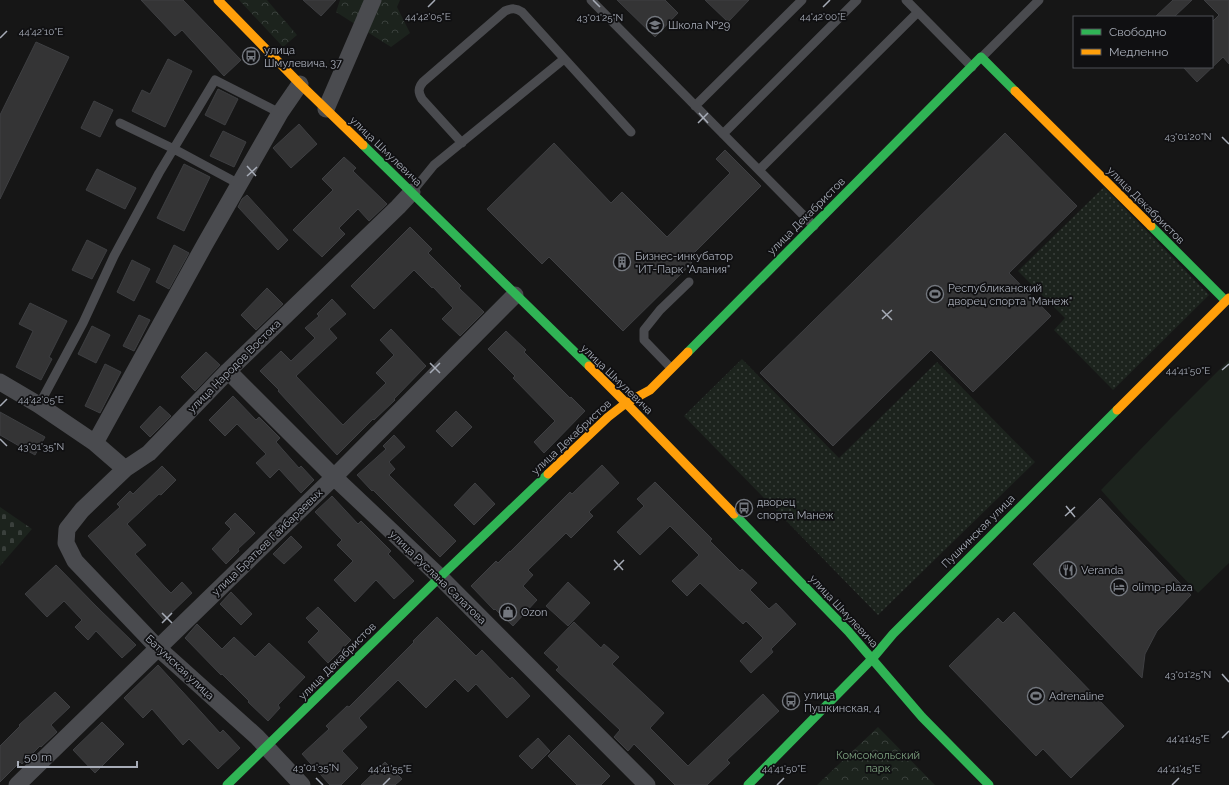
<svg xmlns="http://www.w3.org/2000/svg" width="1229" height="785" font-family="Raleway,sans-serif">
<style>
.grass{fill:url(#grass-dots)}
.forest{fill:url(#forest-crowns)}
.cemetery{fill:url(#cemetery-stones)}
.garden{fill:#1c231d}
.building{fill:#343435;stroke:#3e3f42}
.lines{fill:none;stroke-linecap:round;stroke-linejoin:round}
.lane{stroke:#4a4b4f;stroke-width:9}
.street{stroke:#4a4b4f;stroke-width:17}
.fast{stroke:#30b455;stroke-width:9}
.slow{stroke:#ff9f0a;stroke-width:9}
.ticks{fill:none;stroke:#a7acb7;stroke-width:1.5}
.labels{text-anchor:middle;stroke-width:3.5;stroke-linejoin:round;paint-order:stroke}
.poi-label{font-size:11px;fill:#a7acb7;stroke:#101012;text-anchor:start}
.street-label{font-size:11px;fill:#a7acb7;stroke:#101012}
.park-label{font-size:11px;fill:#7ea280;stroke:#101012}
.ticks-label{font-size:10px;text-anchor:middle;fill:#a7acb7;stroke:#101012;stroke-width:3.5;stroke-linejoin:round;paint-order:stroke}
</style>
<defs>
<pattern id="grass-dots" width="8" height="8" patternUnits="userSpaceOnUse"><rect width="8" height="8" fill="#1c231d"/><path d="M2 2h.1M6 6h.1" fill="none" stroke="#3a403c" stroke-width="1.8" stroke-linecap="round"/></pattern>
<pattern id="forest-crowns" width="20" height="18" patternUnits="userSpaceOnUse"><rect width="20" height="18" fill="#1c231d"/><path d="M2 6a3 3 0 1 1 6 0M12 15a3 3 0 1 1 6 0" fill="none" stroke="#3a403c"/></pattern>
<pattern id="cemetery-stones" width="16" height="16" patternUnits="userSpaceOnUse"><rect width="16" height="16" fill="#1c231d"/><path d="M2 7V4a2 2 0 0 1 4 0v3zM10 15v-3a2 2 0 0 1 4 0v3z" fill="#3a403c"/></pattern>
</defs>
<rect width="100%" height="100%" fill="#161616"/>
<path class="grass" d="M1104 187 1209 295 1113 390 1054 330 1065 318 1018 271Z
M742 359 839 458 937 362 1035 462 878 615 684 416Z"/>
<path class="forest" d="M239 0H267L297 35 283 47Z
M340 0H400L397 7 410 33 391 47 336 12Z
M878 727 935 785H817Z"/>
<path class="cemetery" d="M0 507 32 529 0 566Z"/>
<path class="garden" d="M1229 360V563L1198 593 1125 517 1101 490 1171 418Z"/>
<path class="building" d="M141 0H183L241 60 224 76 182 30 175 36Z
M303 0H336L321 16Z
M617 0H665L678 13 655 37Z
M705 0H749L728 22Z
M1173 0H1192L1174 17H1155Z
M1204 0H1229V64L1223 57 1197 82 1183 67H1212V22L1219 15Z
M36 42 69 57 0 199V115Z
M168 59 192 71 165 127 132 111 142 90 150 94Z
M218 89 238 99 225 125 205 115Z
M94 101 113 110 100 137 81 128Z
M299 124 317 144 291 168 273 148Z
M223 131 246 142 234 167 210 156Z
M1005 133 1077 206 1009 273 1051 316 973 392 931 350 833 446 760 373Z
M554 143 611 203 622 192 667 237 730 173 716 159 725 150 761 186 688 259 692 263 623 331 549 257 542 264 487 209Z
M344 157 356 168 353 171 387 204 369 221 358 209 339 228 345 234 322 257 293 230 333 190 322 179Z
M184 164 210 177 184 231 157 218Z
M97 169 136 188 125 209 86 190Z
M247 195 288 240 278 250 238 207 242 199Z
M410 227 432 249 428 253 461 286 459 288 484 312 460 336 442 319 453 308 433 287 432 288 414 270 374 309 351 286Z
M87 240 107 250 92 279 72 270Z
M174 245 189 253 169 289 156 282Z
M132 260 150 269 134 301 117 292Z
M267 288 283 304 256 330 241 315Z
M332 299 346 314 329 329 337 338 296 376 343 425 386 383 376 373 394 355 380 340 391 329 426 366 394 399 395 400 374 420 373 419 337 455 278 391 279 390 260 371 281 351 291 361 315 338 305 328 319 316 317 314Z
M30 303 67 321 49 357 52 359 41 380 16 367 33 331 19 324Z
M139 315 150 320 134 351 123 346Z
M92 326 110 335 96 363 78 354Z
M506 331 526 350 524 352 570 398 571 397 585 411 544 453 534 442 555 421 513 378 515 376 488 349Z
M206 352 220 365 195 391 181 377Z
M105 364 121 372 100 413 85 406Z
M233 396 256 420 259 417 280 438 276 442 299 468 301 466 314 480 301 493 279 469 270 478 256 463 266 454 237 424 225 436 209 420Z
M160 406 171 416 150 437 140 427Z
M456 411 472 427 452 447 436 431Z
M0 412 45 437 35 455 0 435Z
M394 435 405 447 389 462 395 469 389 475 456 541 440 557 373 490 372 491 357 475 386 449 383 446Z
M602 465 619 483 589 512 593 516 571 538 566 533 528 570 533 575 523 586 537 600 513 626 495 609 494 610 471 586 496 561 498 563 510 551V552L570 492 572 494Z
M162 466 176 480 161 495 159 494 127 524 146 545 135 554 165 587 171 593 182 582 192 593 164 620 88 536 120 507 117 504 130 491 133 494Z
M655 482 712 539 710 541 740 571 742 569 757 583 750 590 769 609 776 603 796 624 771 649 773 652 751 673 740 661 763 638 746 621 743 624 700 583 687 596 672 581 699 555 670 526 640 555 617 532 644 506 637 499Z
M475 483 495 504 474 525 454 505Z
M332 496 358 524 361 521 391 551 388 554 414 581 394 599 376 580 355 602 334 580 353 561 337 545 342 540 315 512Z
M1100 498 1191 595 1157 631 1145 654 1142 678 1033 564Z
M235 513 255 533 238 549 239 551 226 564 212 549 231 529 225 523Z
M291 536 302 547 284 564 273 554Z
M56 565 96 606 136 645 122 658 96 631 88 640 75 627 82 620 64 601 47 617 25 594Z
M568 582 590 603 568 626 546 606Z
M231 592 252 614 241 625 220 604Z
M318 607 351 640 328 663 308 642 319 631 306 618Z
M1014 612 1124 726 1071 778 1043 749 1036 756 949 666 998 618 1003 623Z
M437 617 476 656 482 650 510 679 512 677 530 696 507 718 476 684 468 692 455 679 426 708 398 680 359 718 367 727 342 751 358 768 341 785H330L302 754 329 729 326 726 347 706 349 707 414 642 413 641Z
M574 622 601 648 604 644 619 657 612 664 664 713 650 728 688 766 763 694 779 711 727 760 730 763 707 785H675L634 744 628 751 614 737 620 730 556 670 559 667 544 653Z
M197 624 222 649 234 637 255 657 269 643 305 677 278 705 280 708 268 721 248 702 249 701 222 674 221 675 185 638Z
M158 665 192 702 220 733 223 730 240 748 218 769 189 739 183 745 152 709 143 718 124 698Z
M55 692 70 707 51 725 57 732 41 747 40 746 22 764 20 762 0 782V746L20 726 19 725Z
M102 722 124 744 95 773 73 750Z
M569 735 610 776 601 785H577L548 756Z
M538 738 550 751 532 769 519 756Z
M385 762 402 779 395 785H361Z"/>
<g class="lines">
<path class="lane" d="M591 0 814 226
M906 0 972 67
M982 57 1039 0
M695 106 802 0
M120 123 174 149 239 184
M723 134 857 0
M462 143 422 99C418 92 418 88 423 82L505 11C512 8 516 8 522 12L631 132
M759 170 918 12
M412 192 434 165 564 59
M671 368 644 340V330L660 310 689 282
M39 405 83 323 114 256 159 173 215 80 280 113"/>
<path class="street" d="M326 109 373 0
M228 371 334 477 440 577 647 785
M0 382 39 405 95 443 125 469
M95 443 205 244 280 113 300 84
M17 785 334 477 515 295
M302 785 257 737 158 648 75 561 66 543 67 529 82 510 125 469 149 453 228 371 398 207 412 192"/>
<path class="fast" d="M363 145 589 366
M1151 226 1226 301
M688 352 981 57 1015 91
M734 514 848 631 922 717 989 785
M227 785 440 577 548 474
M748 785 872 659 893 634 1117 410"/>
<path class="slow" d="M218 0 300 84 363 145
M1015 91 1151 226
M589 366 626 403 734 514
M1117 410 1229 298
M548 474 608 417 626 403 650 390 688 352"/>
</g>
<path class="ticks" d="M593 0 600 7M428 7 435 0M823 7 830 0M0 38 7 31M699 113 708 123M698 123 708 113M1222 137 1229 144M247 166 256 176M247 176 257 167M882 310 892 320M882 319 892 310M430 363 440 373M1222 370 1229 364M430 373 440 363M0 406 7 399M0 439 7 446M1066 506 1075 517M1065 516 1075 507M614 560 623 570M614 570 624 560M162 613 172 623M162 623 172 613M1222 674 1229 682M1222 738 1229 731M316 778 323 785M383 785 390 778M777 785 784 778M1172 785 1179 778"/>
<defs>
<g id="school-ring" transform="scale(0.9)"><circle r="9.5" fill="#101012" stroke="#74787f" stroke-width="1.5"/><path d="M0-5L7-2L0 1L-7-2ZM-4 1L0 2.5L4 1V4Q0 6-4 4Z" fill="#74787f"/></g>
<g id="bus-ring" transform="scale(0.9)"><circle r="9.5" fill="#101012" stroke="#74787f" stroke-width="1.5"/><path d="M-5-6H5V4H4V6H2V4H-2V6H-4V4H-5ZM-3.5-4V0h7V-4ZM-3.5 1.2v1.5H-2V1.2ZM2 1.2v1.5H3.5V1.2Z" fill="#74787f"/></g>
<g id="building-ring" transform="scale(0.9)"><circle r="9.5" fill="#101012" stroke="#74787f" stroke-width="1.5"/><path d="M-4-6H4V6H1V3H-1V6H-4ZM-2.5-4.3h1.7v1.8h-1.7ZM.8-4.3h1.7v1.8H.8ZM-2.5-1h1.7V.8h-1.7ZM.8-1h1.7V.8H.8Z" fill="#74787f"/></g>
<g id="stadium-ring" transform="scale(0.9)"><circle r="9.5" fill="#101012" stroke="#74787f" stroke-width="1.5"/><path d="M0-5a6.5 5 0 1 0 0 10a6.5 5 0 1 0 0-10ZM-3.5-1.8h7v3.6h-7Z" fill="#74787f"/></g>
<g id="restaurant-ring" transform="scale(0.9)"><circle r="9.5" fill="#101012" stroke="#74787f" stroke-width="1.5"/><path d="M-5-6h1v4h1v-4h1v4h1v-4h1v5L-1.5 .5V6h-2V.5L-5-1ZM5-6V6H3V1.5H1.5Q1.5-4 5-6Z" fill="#74787f"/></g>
<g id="hotel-ring" transform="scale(0.9)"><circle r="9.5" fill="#101012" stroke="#74787f" stroke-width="1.5"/><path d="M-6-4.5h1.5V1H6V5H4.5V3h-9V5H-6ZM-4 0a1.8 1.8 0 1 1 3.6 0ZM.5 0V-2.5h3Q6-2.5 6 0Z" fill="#74787f"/></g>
<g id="shop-ring" transform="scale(0.9)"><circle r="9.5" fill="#101012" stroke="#74787f" stroke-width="1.5"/><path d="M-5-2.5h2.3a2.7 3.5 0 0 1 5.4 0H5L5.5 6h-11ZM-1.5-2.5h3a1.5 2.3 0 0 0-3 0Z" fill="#74787f"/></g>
</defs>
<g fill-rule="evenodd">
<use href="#school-ring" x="655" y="25"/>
<use href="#bus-ring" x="251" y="56"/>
<use href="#building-ring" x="622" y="262"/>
<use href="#stadium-ring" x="935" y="294"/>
<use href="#bus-ring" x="744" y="508"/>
<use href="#restaurant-ring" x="1068" y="570"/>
<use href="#hotel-ring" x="1119" y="587"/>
<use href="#shop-ring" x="508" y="612"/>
<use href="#stadium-ring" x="1036" y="696"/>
<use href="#bus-ring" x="791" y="701"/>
</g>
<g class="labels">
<g class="poi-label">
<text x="668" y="29">Школа №29</text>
<text x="264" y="54">улица<tspan x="264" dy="13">Шмулевича, 37</tspan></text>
<text x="635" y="260">Бизнес-инкубатор<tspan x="635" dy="13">"ИТ-Парк "Алания"</tspan></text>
<text x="948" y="292">Республиканский<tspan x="948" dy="13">дворец спорта "Манеж"</tspan></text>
<text x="757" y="506">дворец<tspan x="757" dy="13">спорта Манеж</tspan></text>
<text x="1081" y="574">Veranda</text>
<text x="1132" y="591">olimp-plaza</text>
<text x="521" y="616">Ozon</text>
<text x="804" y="699">улица<tspan x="804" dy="13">Пушкинская, 4</tspan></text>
<text x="1049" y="700">Adrenaline</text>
</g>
<g class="street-label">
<text transform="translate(386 151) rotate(44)" y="4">улица Шмулевича</text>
<text transform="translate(1146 205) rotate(45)" y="4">улица Декабристов</text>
<text transform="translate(806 216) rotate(-45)" y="4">улица Декабристов</text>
<text transform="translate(234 366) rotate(-45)" y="4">улица Народов Востока</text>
<text transform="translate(617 379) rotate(44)" y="4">улица Шмулевича</text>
<text transform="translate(571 437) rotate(-43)" y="4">улица Декабристов</text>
<text transform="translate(978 531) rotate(-45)" y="4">Пушкинская улица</text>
<text transform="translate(267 542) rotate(-44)" y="4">улица Братьев Гайбараевых</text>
<text transform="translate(438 577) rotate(44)" y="4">улица Руслана Салатова</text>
<text transform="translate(844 611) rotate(47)" y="4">улица Шмулевича</text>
<text transform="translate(337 661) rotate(-45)" y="4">улица Декабристов</text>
<text transform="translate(180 667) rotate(43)" y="4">Батумская улица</text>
</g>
<g class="park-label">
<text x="878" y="759">Комсомольский<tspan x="878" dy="13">парк</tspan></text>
</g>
</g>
<g class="ticks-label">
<text x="428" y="20">44°42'05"E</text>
<text x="823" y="20">44°42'00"E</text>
<text x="600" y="21">43°01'25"N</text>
<text x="41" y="35">44°42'10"E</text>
<text x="1188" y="140">43°01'20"N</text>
<text x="1188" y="374">44°41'50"E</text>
<text x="41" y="403">44°42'05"E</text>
<text x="41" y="450">43°01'35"N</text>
<text x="1188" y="678">43°01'25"N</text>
<text x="1188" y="742">44°41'45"E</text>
<text x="316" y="771">43°01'35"N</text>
<text x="390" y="772">44°41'55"E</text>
<text x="784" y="772">44°41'50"E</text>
<text x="1179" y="772">44°41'45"E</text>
</g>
<rect x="1073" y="16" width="140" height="52" fill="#101012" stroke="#4c4e54"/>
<rect x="1081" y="29" width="20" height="6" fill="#30b455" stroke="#4c4e54"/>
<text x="1109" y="36" font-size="12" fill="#a7acb7">Свободно</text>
<rect x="1081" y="49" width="20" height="6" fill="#ff9f0a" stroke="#4c4e54"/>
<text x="1109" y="56" font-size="12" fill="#a7acb7">Медленно</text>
<path d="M18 761v6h119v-6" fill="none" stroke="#a7acb7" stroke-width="2"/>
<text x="24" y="761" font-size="12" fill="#a7acb7" stroke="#101012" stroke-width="3" paint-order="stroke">50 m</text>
</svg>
